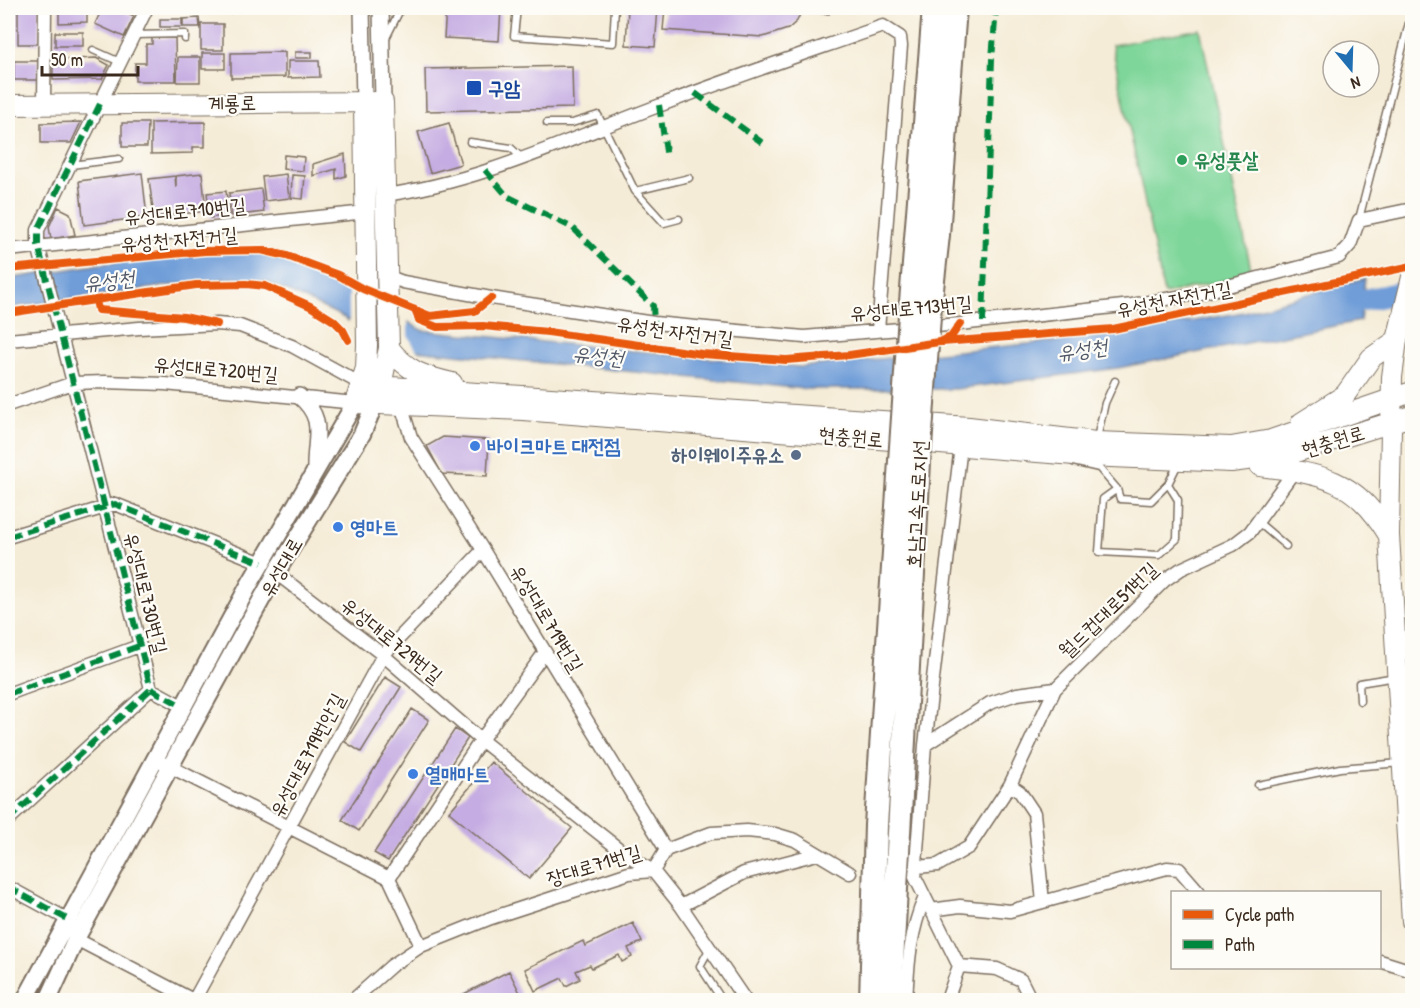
<svg xmlns="http://www.w3.org/2000/svg" width="1420" height="1008" font-family="'Patrick Hand','Poor Story',sans-serif">
<style>
.green{fill:#7ed69a;stroke:#5c805c;stroke-width:1.5}
.water{fill:#6f9dd8;stroke:#55647b;stroke-width:1.5}
.pier{fill:#f5ecd7}
.lines{fill:none;stroke-linecap:round;stroke-linejoin:round}
.river{stroke:#6f9dd8;stroke-width:22}
.building{fill:#c5ace2}
.service-casing{stroke:#7c6e5f;stroke-width:9}
.minor-casing{stroke:#7c6e5f;stroke-width:15}
.tertiary-casing{stroke:#7c6e5f;stroke-width:18}
.secondary-casing{stroke:#7c6e5f;stroke-width:20}
.primary-casing{stroke:#7c6e5f;stroke-width:22}
.motorway-casing{stroke:#7c6e5f;stroke-width:26}
.service{stroke:#fff;stroke-width:6}
.minor{stroke:#fff;stroke-width:12}
.tertiary{stroke:#fff;stroke-width:15}
.secondary{stroke:#fff;stroke-width:16}
.primary{stroke:#fff;stroke-width:20}
.motorway{stroke:#fff;stroke-width:22}
.motorway-bridge-casing{stroke:#7c6e5f;stroke-width:26;stroke-linecap:butt}
.motorway-bridge{stroke:#fff;stroke-width:22}
.quiet{stroke:#00873e;stroke-width:6;stroke-dasharray:12 6;stroke-linecap:butt}
.cycleway-casing{stroke:#fdfcf7;stroke-width:11}
.cycleway{stroke:#e8590c;stroke-width:8}
.transit-dot{fill:#1a4fb4;stroke:#fdfcf7;stroke-width:2}
.leisure-dot{fill:#2e9e5b;stroke:#fdfcf7;stroke-width:2}
.shop-dot{fill:#3f7fe0;stroke:#fdfcf7;stroke-width:2}
.service-dot{fill:#5c6f8a;stroke:#fdfcf7;stroke-width:2}
.labels{text-anchor:middle;stroke-width:4.5;stroke-linejoin:round;paint-order:stroke}
.transit-label{font-size:20px;font-weight:bold;fill:#164399;stroke:#fdfcf7;text-anchor:start}
.street-label{font-size:20px;fill:#3b2a1e;stroke:#fdfcf7}
.leisure-label{font-size:20px;font-weight:bold;fill:#27864d;stroke:#fdfcf7;text-anchor:start}
.shop-label{font-size:20px;font-weight:bold;fill:#366cbe;stroke:#fdfcf7;text-anchor:start}
.service-label{font-size:20px;font-weight:bold;fill:#4e5e75;stroke:#fdfcf7;text-anchor:end}
.water-label{font-size:21px;font-style:italic;fill:#505868;stroke:#fdfcf7}
</style>
<rect width="100%" height="100%" fill="#fdfcf7"/>
<filter id="ink" filterUnits="userSpaceOnUse"><feTurbulence type="fractalNoise" baseFrequency=".0167" numOctaves="2"/><feDisplacementMap in="SourceGraphic" scale="12" xChannelSelector="R" yChannelSelector="G"/><feConvolveMatrix kernelMatrix="1 2 1 2 8 2 1 2 1" color-interpolation-filters="sRGB"/></filter>
<filter id="wash" filterUnits="userSpaceOnUse"><feTurbulence type="fractalNoise" baseFrequency=".008" numOctaves="4" result="noise"/><feDisplacementMap in="SourceGraphic" scale="24" xChannelSelector="R" yChannelSelector="G"/><feGaussianBlur stdDeviation="1.35" result="paint"/><feColorMatrix in="noise" values="0 0 0 0 0 0 0 0 0 0 0 0 0 0 0 0 0 1.4 0 .05"/><feComposite in="paint" operator="in"/></filter>
<g filter="url(#wash)">
<rect width="100%" height="100%" fill="#f5ecd7"/>
<path class="green" d="M1200 29 1252 274 1164 294 1112 45Z"/>
<path class="water" d="M210 253H261L287 261 362 293 421 330 800 367 1117 335 1244 312 1365 278 1360 321 1118 368 956 389H805L414 350 370 334 339 315 265 281 236 278 194 282 8 308V279L101 264Z"/>
<path class="pier" d="M349 284 408 318V336L419 354 369 337 349 325Z"/>
<g class="lines">
<path class="river" d="M1335 306 1412 290"/>
</g>
<g id="blocks">
<path class="building" d="M18 8H39V44H18Z
M59 8H87V22L59 23Z
M100 8H117L134 16 124 37 95 24 101 11Z
M446 8H501L499 41 444 38Z
M628 8H658L655 47 626 45Z
M665 8H829V14L801 12 797 21 788 29 763 37 663 30Z
M199 18 200 27H183V19Z
M160 19H182V27H160Z
M201 24H223V50H201Z
M55 32H83V46H55Z
M152 38H175L176 81H135V63H146V44H152Z
M285 52V77L231 78V53Z
M295 52H312V58H295Z
M202 53H225V69H202Z
M178 57H200V82H177Z
M96 58 109 65 102 79 53 80V60Z
M8 59H11V80H8Z
M14 61H38V80H14Z
M288 61H319L320 77 288 78Z
M572 66 573 108 426 111 425 69Z
M81 122 71 143H41V123Z
M205 122V147H193V153L151 154V123Z
M122 123H148L147 147H122Z
M449 123 461 164 430 173 418 132Z
M345 154 346 176 336 179V169L313 176V164Z
M284 155 304 157 303 171 283 169Z
M142 173 147 217 84 225 79 181Z
M202 173 206 211 154 217 149 179 175 176 176 188V176Z
M286 174 289 198 265 201 262 177Z
M292 175 305 176 303 199 291 198Z
M261 189 264 212 231 216 229 193Z
M226 191 229 215 210 218 207 193Z
M58 207 70 213 75 235 51 239 49 227Z
M443 437 489 440 487 476 442 474 427 446Z
M385 677 401 687 361 752 345 742Z
M412 709 429 720 359 831 342 820Z
M455 729 468 738 388 861 374 853Z
M491 762 572 828 529 879 449 812Z
M633 923 642 942 628 948 632 957 622 962 619 955 592 968 590 965 576 971 580 979 566 986 562 978 535 991 525 969 583 941 585 946Z
M509 971 521 995 510 1000H452Z"/>
</g>
</g>
<g filter="url(#ink)">
<use href="#blocks" fill-opacity="0" stroke="#7c6e5f" stroke-width="1.5"/>
<g class="lines">
<g class="service-casing">
<path id="service" d="M227 8 229 10
M517 8 514 36 613 43 615 8
M133 35 185 34V39
M387 36 401 8
M93 50 120 62
M547 123H572L598 115 635 191 664 223 679 219
M470 142 511 148 522 158
M71 165 119 159
M635 191 689 178
M1359 219 1412 11
M1097 438 1105 403 1115 381
M1073 462 1099 468 1117 489 1103 499 1099 552 1159 555 1177 539 1178 500 1168 484 1178 464
M1117 489 1120 499 1151 501 1168 484
M1258 522 1286 546
M1360 701 1359 683 1396 677
M1258 785 1340 768 1401 763
M710 948 700 966 722 1000"/>
</g>
<g class="minor-casing">
<path id="minor" d="M147 8 38 230V245L151 689
M44 104 45 8
M385 195C481 182 571 138 661 105 734 77 809 52 883 26L900 37 901 46 878 330
M8 250 366 212
M387 276 403 282 491 298 654 323 804 337 960 324 1132 305 1201 293 1339 257 1350 245 1359 220 1412 209
M8 340 139 328 217 324 240 326 292 346 363 385
M8 405 73 383 105 382 165 384 355 403
M401 405 411 437 483 550 666 850
M8 537 115 504 262 563
M276 573 383 655 481 740 624 853 653 871 681 906 745 1000
M151 689 182 706
M8 694 139 646
M925 745 990 703 1017 694 1055 689
M163 763 389 878 421 946
M1010 785 1020 792 1034 813 1043 902
M8 820 151 689
M917 867 938 865 969 847 1010 785 1055 689 1165 580 1181 569 1233 545 1250 532 1295 470
M389 878 481 740 545 652
M8 887 67 919 76 939 193 1000
M681 906 744 873 817 854
M931 910 960 906 1010 911 1167 868 1179 869 1199 892
M1380 961 1412 971
M959 966 997 969 1021 980 1031 1000
M194 1000 383 655 483 550
M353 1000 391 966 421 946 491 918 629 873 653 871 666 850 711 833 747 831 775 834 795 840 850 873
M906 1000C908 964 910 931 925 897
M947 1000 959 966 915 877 925 745 961 446"/>
</g>
<g class="tertiary-casing">
<path id="tertiary" d="M362 8 364 101
M381 8 383 102
M299 396C327 420 314 437 315 470"/>
</g>
<g class="secondary-casing">
<path id="secondary" d="M25 1000 249 585 355 403
M48 1000 76 939 276 573 362 434 379 394"/>
</g>
<g class="primary-casing">
<path id="primary" d="M364 101 367 345 366 368 355 403 523 410 1087 456 1231 462 1286 455 1412 416
M8 105 383 102 389 348 381 386
M1412 277 1397 340 1392 377 1389 535 1412 921
M389 348C408 372 423 376 452 383
M363 385 969 427 1096 442 1231 447 1271 440 1412 392
M1301 423 1345 395 1371 358 1397 340
M1260 466C1322 474 1354 478 1388 534"/>
</g>
<g class="motorway-casing">
<path id="motorway" d="M910 315 934 8
M929 316 938 235 955 8
M871 1000 876 825 900 461
M890 1000 919 462"/>
</g>
<use href="#service" class="service"/>
<use href="#minor" class="minor"/>
<use href="#tertiary" class="tertiary"/>
<use href="#secondary" class="secondary"/>
<use href="#primary" class="primary"/>
<use href="#motorway" class="motorway"/>
<g class="motorway-bridge-casing">
<path id="motorway-bridge" d="M900 461 910 315
M919 462 929 316"/>
</g>
<use href="#motorway-bridge" class="motorway-bridge"/>
<path class="quiet" d="M695 93 764 144
M100 104 38 230V245L151 689
M659 105 667 158
M485 170 507 196 573 228 653 306 654 323
M983 322 992 59 996 8
M8 537 115 504 262 563
M151 689 182 706
M8 694 139 646
M8 820 151 689
M8 887 67 919"/>
<g class="cycleway-casing">
<path id="cycleway" d="M8 269 205 251 261 250 287 256 338 275 363 289 430 316 475 311 491 298
M96 300 98 310 184 317 217 324
M415 310 419 320 437 327 483 326 548 332 702 354 786 360 849 355 939 342 951 337 960 324
M8 313 196 285 246 284 265 286 310 306 334 321 343 330 348 340
M942 342 1113 329 1412 266"/>
</g>
<use href="#cycleway" class="cycleway"/>
</g>
</g>
<rect class="transit-dot" x="466" y="80" width="16" height="16" rx="3"/>
<circle class="leisure-dot" cx="1182" cy="160" r="6"/>
<g class="shop-dot">
<circle cx="475" cy="446" r="6"/>
<circle cx="338" cy="527" r="6"/>
<circle cx="413" cy="774" r="6"/>
</g>
<circle class="service-dot" cx="796" cy="455" r="6"/>
<g class="labels">
<g class="transit-label">
<text x="488" y="95">구암</text>
</g>
<g class="street-label">
<text transform="translate(232 103) rotate(-1)" y="7">계룡로</text>
<text transform="translate(185 211) rotate(-6)" y="7">유성대로710번길</text>
<text transform="translate(179 239) rotate(-5)" y="7">유성천 자전거길</text>
<text transform="translate(1174 299) rotate(-11)" y="7">유성천 자전거길</text>
<text transform="translate(911 308) rotate(-5)" y="7">유성대로713번길</text>
<text transform="translate(675 331) rotate(8)" y="7">유성천 자전거길</text>
<text transform="translate(216 369) rotate(5)" y="7">유성대로720번길</text>
<text transform="translate(851 437) rotate(5)" y="7">현충원로</text>
<text transform="translate(1333 441) rotate(-17)" y="7">현충원로</text>
<text transform="translate(917 504) rotate(-87)" y="7">호남고속도로지선</text>
<text transform="translate(281 567) rotate(-60)" y="7">유성대로</text>
<text transform="translate(146 593) rotate(76)" y="7">유성대로730번길</text>
<text transform="translate(1108 610) rotate(-44)" y="7">월드컵대로51번길</text>
<text transform="translate(547 618) rotate(59)" y="7">유성대로719번길</text>
<text transform="translate(392 640) rotate(39)" y="7">유성대로729번길</text>
<text transform="translate(307 755) rotate(-62)" y="7">유성대로719번안길</text>
<text transform="translate(594 865) rotate(-17)" y="7">장대로71번길</text>
</g>
<g class="leisure-label">
<text x="1194" y="167">유성풋살</text>
</g>
<g class="shop-label">
<text x="487" y="453">바이크마트 대전점</text>
<text x="350" y="534">영마트</text>
<text x="425" y="781">열매마트</text>
</g>
<g class="service-label">
<text x="784" y="462">하이웨이주유소</text>
</g>
<g class="water-label">
<text transform="translate(109 281) rotate(-7)" y="7">유성천</text>
<text transform="translate(1082 350) rotate(-8)" y="7">유성천</text>
<text transform="translate(598 356) rotate(6)" y="7">유성천</text>
</g>
</g>
<rect width="1420" height="1008" fill="none" stroke="#fdfcf7" stroke-width="30"/>
<rect x="1171" y="891" width="210" height="78" fill="#fdfcf7" stroke="#afa8a0" stroke-width="1.5"/>
<rect x="1183" y="910" width="30" height="9" fill="#e8590c" stroke="#afa8a0" stroke-width="1.5"/>
<text x="1225" y="921" font-size="18" fill="#3b2a1e">Cycle path</text>
<rect x="1183" y="940" width="30" height="9" fill="#00873e" stroke="#afa8a0" stroke-width="1.5"/>
<text x="1225" y="951" font-size="18" fill="#3b2a1e">Path</text>
<g transform="translate(1351 69) rotate(161)"><circle r="28" fill="#fdfcf7" stroke="#afa8a0" stroke-width="1.5"/>
<path d="M0-4.5L10 22L0 15L-10 22Z" fill="#1f6fb2"/>
<text y="-9" font-size="16" font-weight="bold" text-anchor="middle" fill="#3b2a1e">N</text>
</g>
<path d="M42 66v9h96v-9" fill="none" stroke="#3b2a1e" stroke-width="3"/>
<text x="51" y="66" font-size="18" fill="#3b2a1e" stroke="#fdfcf7" stroke-width="4.5" paint-order="stroke">50 m</text>
</svg>
